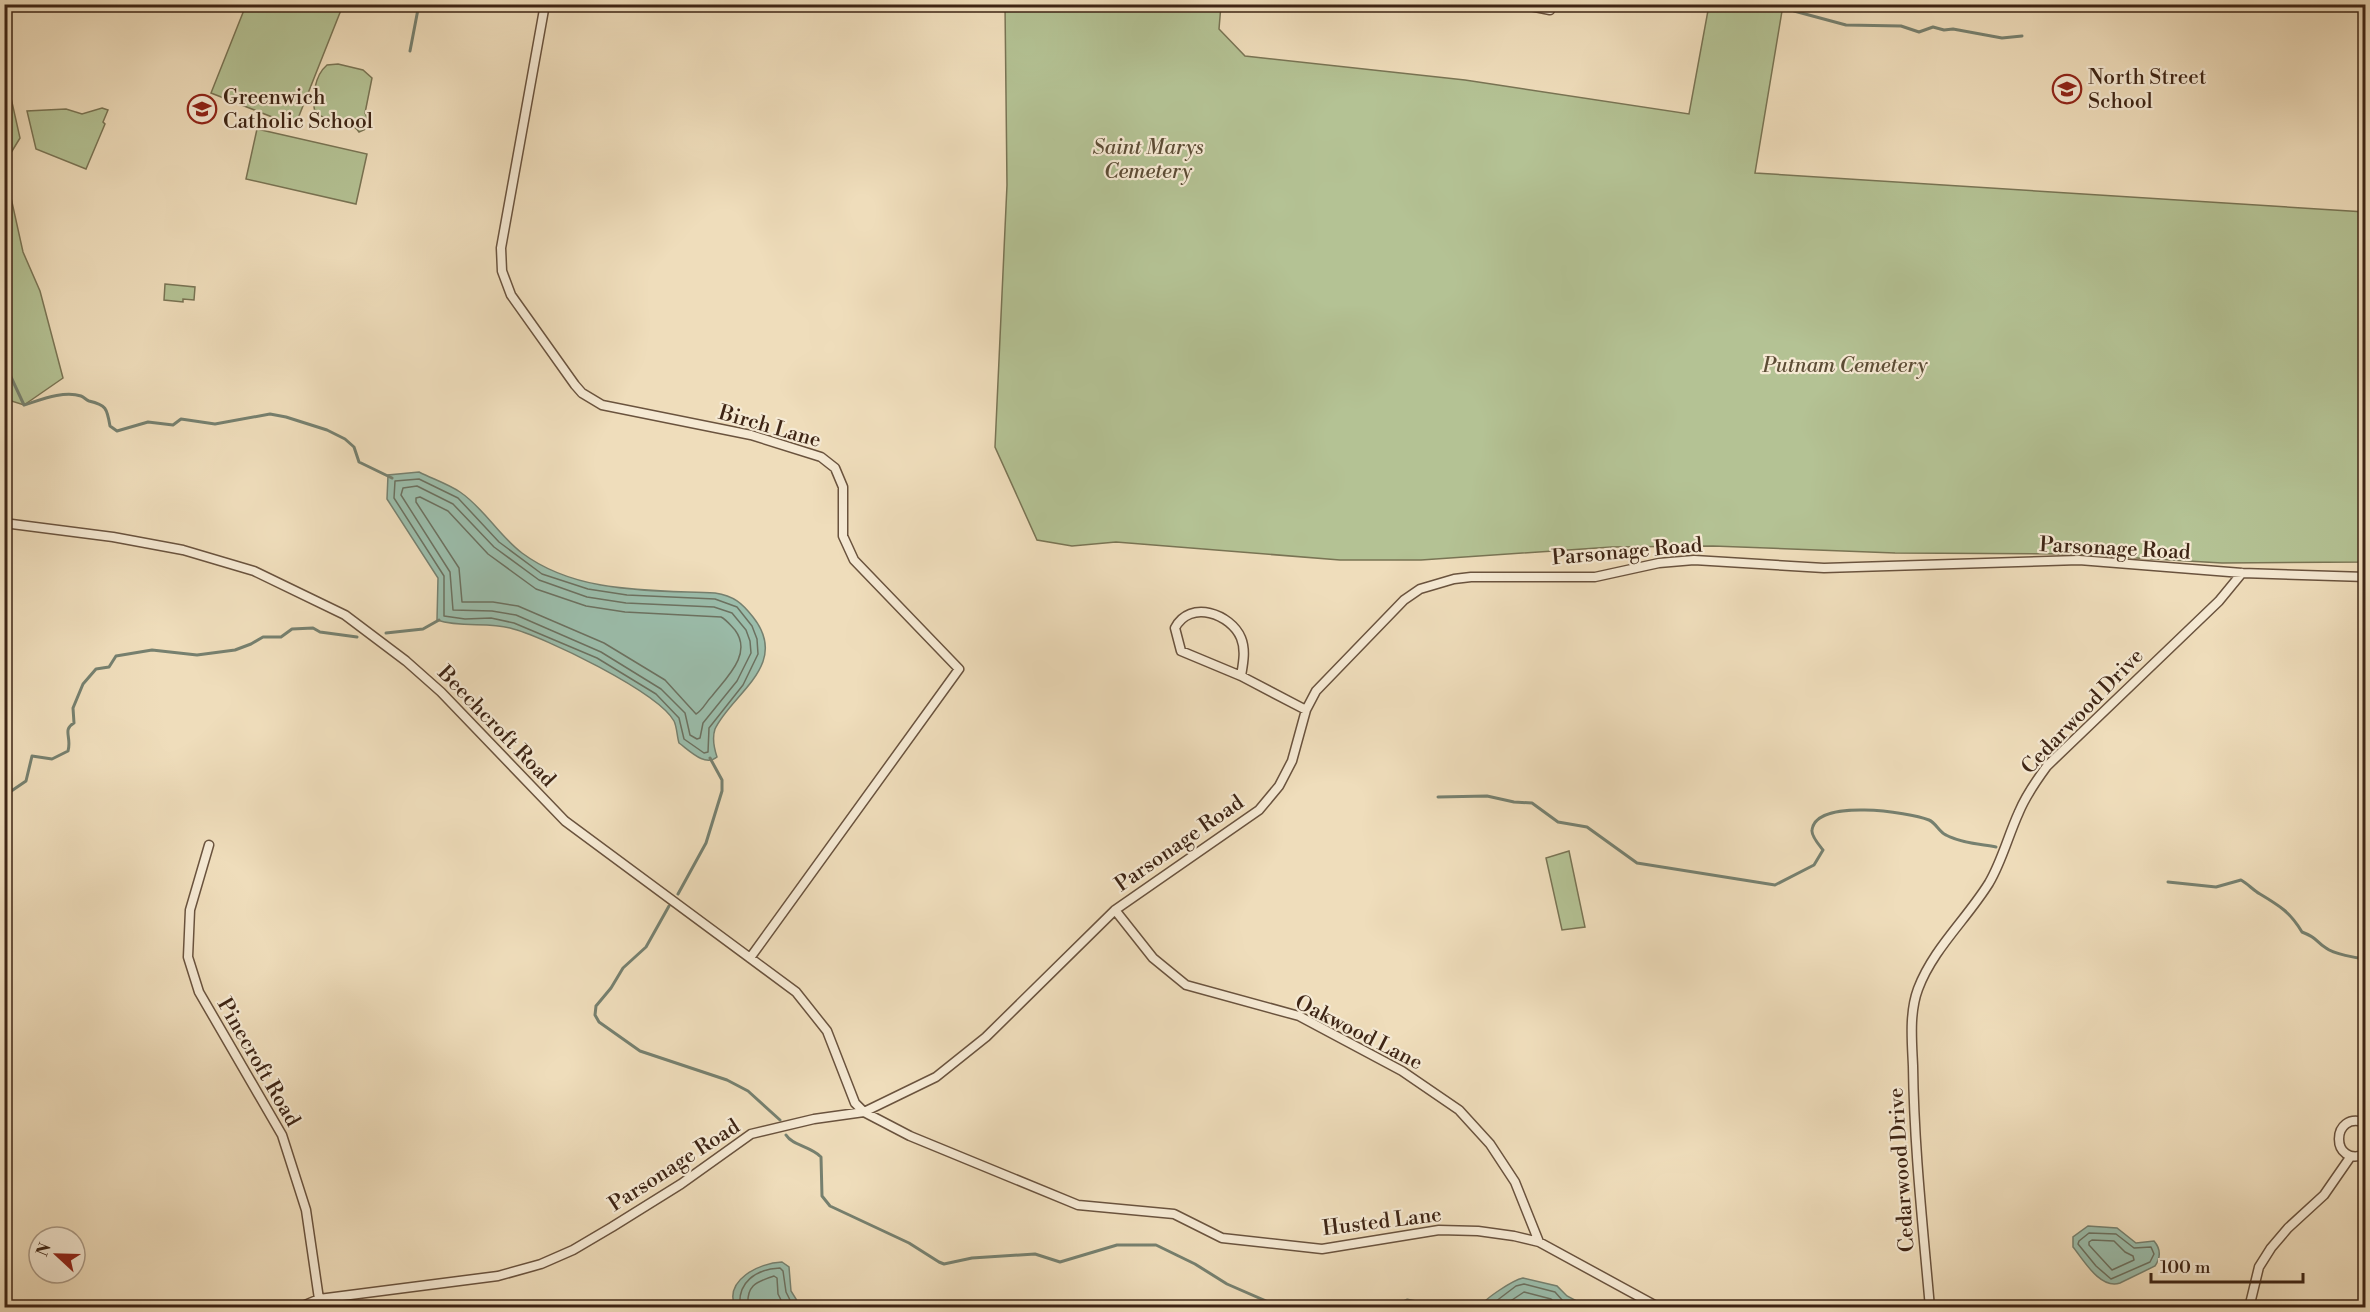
<svg xmlns="http://www.w3.org/2000/svg" width="2370" height="1312" font-family="'Libre Bodoni',serif">
<style>
.green{fill:#b4c294;stroke:#797454;stroke-width:1.5}
.water{fill:#9bbdab;stroke:#76806f;stroke-width:1.5}
.lines{fill:none;stroke-linecap:round;stroke-linejoin:round}
.shore{stroke:#6c7160;stroke-width:1.5}
.stream{stroke:#76806f;stroke-width:3}
.minor-casing{stroke:#6a533e;stroke-width:11}
.minor{stroke:#f5e9d3;stroke-width:8}
.labels{text-anchor:middle;stroke-width:4.5;stroke-linejoin:round;paint-order:stroke}
.poi-label{font-size:21px;fill:#3e2515;stroke:#f5e9d3;text-anchor:start}
.park-label{font-size:21px;font-style:italic;fill:#5c4c35;stroke:#f5e9d3}
.street-label{font-size:21px;fill:#3e2515;stroke:#f5e9d3}
</style>
<rect width="100%" height="100%" fill="#efddbb"/>
<filter id="stains"><feTurbulence type="fractalNoise" baseFrequency=".00333" numOctaves="4"/><feColorMatrix values="0 0 0 0 .2 0 0 0 0 .09 0 0 0 0 .02 0 0 0 .5 -.17"/></filter>
<radialGradient id="worn" r=".72"><stop offset=".6" stop-color="#630" stop-opacity="0"/><stop offset="1" stop-color="#630" stop-opacity=".3"/></radialGradient>
<path class="green" d="M246 5H343L295 126 211 93Z
M1005 5H1221L1219 29 1245 56 1465 80 1689 114 1709 5H1783L1755 173 2365 212V562L2222 563 2068 554 1895 553 1713 546 1612 547 1421 560H1340L1116 542 1072 546 1037 540 995 447 1007 185Z
M338 64 363 70 372 78 365 113 369 122 368 128 359 132C348 117 330 123 315 113 312 98 314 76 327 65Z
M5 71 20 138 6 161H4Z
M102 108 108 110 103 122 105 124 86 169 36 149 27 111 66 109 82 114Z
M257 129 367 154 356 204 246 179Z
M4 183 8 184 23 252 40 291 63 378 24 405 5 399Z
M165 284 195 287 194 300 183 299V302L164 300Z
M1569 851 1585 927 1562 930 1546 858Z"/>
<path class="water" d="M419 472C433 479 448 484 460 492 484 508 499 536 522 553 577 594 650 590 715 593 734 596 742 603 753 617 791 665 731 694 715 729 712 738 714 748 717 757 705 767 690 751 679 743 677 737 677 727 674 721 658 692 543 636 510 628 486 622 461 628 437 620L438 578 387 499 388 475Z
M2088 1226 2117 1228 2136 1243 2154 1241C2161 1249 2161 1257 2155 1266L2120 1283C2100 1290 2083 1259 2073 1247V1237Z
M782 1262 789 1267 791 1291 801 1307H735C724 1280 759 1263 782 1262Z
M1523 1278 1557 1286 1567 1296 1588 1307H1480C1484 1299 1513 1280 1523 1278Z"/>
<g class="lines">
<path class="shore" d="M419 479 458 498 499 542 542 574 588 589 627 595 715 599 737 607 752 626 757 639 758 654 743 685 709 728 708 752 704 753 684 739 679 718 656 694 597 658 514 623 491 618 465 619 444 616V576L394 498 395 481Z
M417 486 453 504 494 547 539 580 587 597 626 603 714 607 732 613 746 630 750 641 751 653 737 681 703 723 700 738 697 739 690 735 685 713 661 689 601 652 516 615 492 611 453 610 450 572 401 495 403 488Z
M420 497 448 511 488 554 536 589 586 606 625 612 721 617C727 620 730 625 735 630 753 654 726 678 712 696 706 702 703 710 696 714L665 680 604 643 518 606 493 602H462L459 568 416 502V498Z
M2089 1233 2116 1234 2134 1248 2151 1247 2154 1254 2150 1262 2111 1279 2096 1266 2078 1244 2079 1241Z
M2092 1240 2114 1241 2125 1252 2133 1256 2134 1260 2112 1270 2089 1245V1242Z
M740 1308C737 1282 756 1269 780 1268L783 1271 786 1292 794 1308
M748 1308C746 1286 755 1282 774 1276L777 1278 778 1294 785 1308
M1487 1308 1516 1286 1524 1284 1555 1292 1563 1301 1577 1308
M1500 1308 1524 1292 1551 1299 1560 1308"/>
<path class="stream" d="M1782 4 1794 11 1846 25 1901 26 1919 32 1933 27 1944 30 1953 29 2002 38 2022 36
M410 51 419 4
M4 362 24 405C40 400 64 390 81 396 84 397 86 400 89 401 106 405 107 408 110 426L117 431 148 422 173 425 181 419 215 424 270 414 286 417 327 430 345 439 354 447 359 462 392 478
M386 633 423 629 439 620
M4 796 26 781 32 756 52 759 68 751C72 737 62 730 74 723L73 708 83 684 96 669 109 667 116 656 152 650 197 655 235 650 251 644 263 637H281L292 629 313 628 320 632 357 637
M1438 797 1487 796 1514 802 1532 803 1558 822 1587 827 1637 863 1775 885 1814 865 1823 850C1819 845 1811 836 1812 830 1816 798 1909 812 1929 820 1936 823 1939 832 1946 835 1961 843 1980 844 1996 847
M2168 882 2216 887 2241 880C2248 884 2253 890 2260 894 2280 906 2290 912 2302 932 2318 938 2315 941 2326 948 2334 954 2356 958 2366 959
M678 894 706 843 722 791V780L710 758
M669 906 646 947 623 968 611 988 596 1006 595 1015 599 1022 640 1051 727 1080 748 1091 780 1120
M786 1135C793 1146 810 1146 821 1157L822 1196 830 1206 909 1243 939 1262 944 1264 972 1258 1035 1254 1060 1262 1117 1245H1156L1195 1264 1227 1284 1282 1308
M1390 1308 1407 1300 1448 1308"/>
<g class="minor-casing">
<path id="minor" d="M545 4 501 248 502 271 511 295 575 385 582 393 602 405 751 435 821 457 835 468 843 487V536L854 560 959 669 750 958
M1519 4 1550 10
M4 523 113 537 183 550 254 571 345 615 406 661 441 692 565 821 796 992 827 1031 855 1103 864 1112 910 1136 1078 1205 1174 1214 1222 1238 1322 1249 1439 1230 1478 1231 1514 1236 1539 1242 1660 1308
M1241 676C1243 664 1246 650 1241 638 1231 614 1190 599 1175 628L1181 651 1241 676 1306 710
M209 845 190 910 188 957 199 992 282 1135 306 1210 319 1299
M1115 910 1153 958 1186 985 1299 1016 1402 1071 1459 1110 1490 1144 1515 1182 1539 1242
M2366 1123C2330 1109 2330 1169 2366 1154
M298 1308 319 1299 498 1276 541 1264 573 1250 612 1227 681 1184 751 1134 814 1119 864 1112 936 1077 986 1037 1115 910 1259 810 1279 786 1292 761 1306 710 1316 691 1404 600 1420 589 1454 579 1471 577H1595L1659 563 1694 560 1824 568 2079 560 2242 573 2366 577
M1930 1308C1923 1227 1914 1147 1913 1066 1912 1042 1909 1013 1918 989 1933 949 1966 920 1989 883 2002 861 2008 836 2019 812 2026 795 2036 781 2047 766L2219 601 2242 573
M2249 1308 2259 1267 2271 1248 2288 1228 2324 1195 2351 1156"/>
</g>
<use href="#minor" class="minor"/>
</g>
<defs>
<g id="school-ring" transform="scale(1.5)"><circle r="9.5" fill="#f5e9d3" stroke="#8f2418" stroke-width="1.5"/><path d="M0-5L7-2L0 1L-7-2ZM-4 1L0 2.5L4 1V4Q0 6-4 4Z" fill="#8f2418"/></g>
</defs>
<g fill-rule="evenodd">
<use href="#school-ring" x="2067" y="89"/>
<use href="#school-ring" x="202" y="109"/>
</g>
<g class="labels">
<g class="poi-label">
<text x="2088" y="84">North Street<tspan x="2088" dy="24">School</tspan></text>
<text x="223" y="104">Greenwich<tspan x="223" dy="24">Catholic School</tspan></text>
</g>
<g class="park-label">
<text x="1148" y="154">Saint Marys<tspan x="1148" dy="24">Cemetery</tspan></text>
<text x="1845" y="372">Putnam Cemetery</text>
</g>
<g class="street-label">
<text transform="translate(770 426) rotate(16)" y="7">Birch Lane</text>
<text transform="translate(2115 548) rotate(3)" y="7">Parsonage Road</text>
<text transform="translate(1627 551) rotate(-5)" y="7">Parsonage Road</text>
<text transform="translate(2082 711) rotate(-46)" y="7">Cedarwood Drive</text>
<text transform="translate(497 726) rotate(46)" y="7">Beechcroft Road</text>
<text transform="translate(1179 843) rotate(-35)" y="7">Parsonage Road</text>
<text transform="translate(1359 1032) rotate(27)" y="7">Oakwood Lane</text>
<text transform="translate(259 1062) rotate(60)" y="7">Pinecroft Road</text>
<text transform="translate(674 1165) rotate(-33)" y="7">Parsonage Road</text>
<text transform="translate(1901 1170) rotate(-94)" y="7">Cedarwood Drive</text>
<text transform="translate(1382 1221) rotate(-7)" y="7">Husted Lane</text>
</g>
</g>
<rect width="2370" height="1312" fill="none" stroke="#efddbb" stroke-width="24"/>
<rect x="6" y="6" width="2358" height="1300" fill="none" stroke="#3e2515" stroke-width="3"/>
<rect x="12" y="12" width="2346" height="1288" fill="none" stroke="#3e2515" stroke-width="1.5"/>
<g transform="translate(57 1255) rotate(292)"><circle r="28" fill="#f5e9d3" stroke="#ac9b87" stroke-width="1.5"/>
<path d="M0-4.5L10 22L0 15L-10 22Z" fill="#8f2418"/>
<text y="-9" font-size="16" font-weight="bold" text-anchor="middle" fill="#3e2515">N</text>
</g>
<path d="M2151 1273v9h152v-9" fill="none" stroke="#3e2515" stroke-width="3"/>
<text x="2160" y="1273" font-size="18" fill="#3e2515" stroke="#f5e9d3" stroke-width="4.5" paint-order="stroke">100 m</text>
<rect width="100%" height="100%" filter="url(#stains)"/>
<rect width="100%" height="100%" fill="url(#worn)"/>
</svg>
